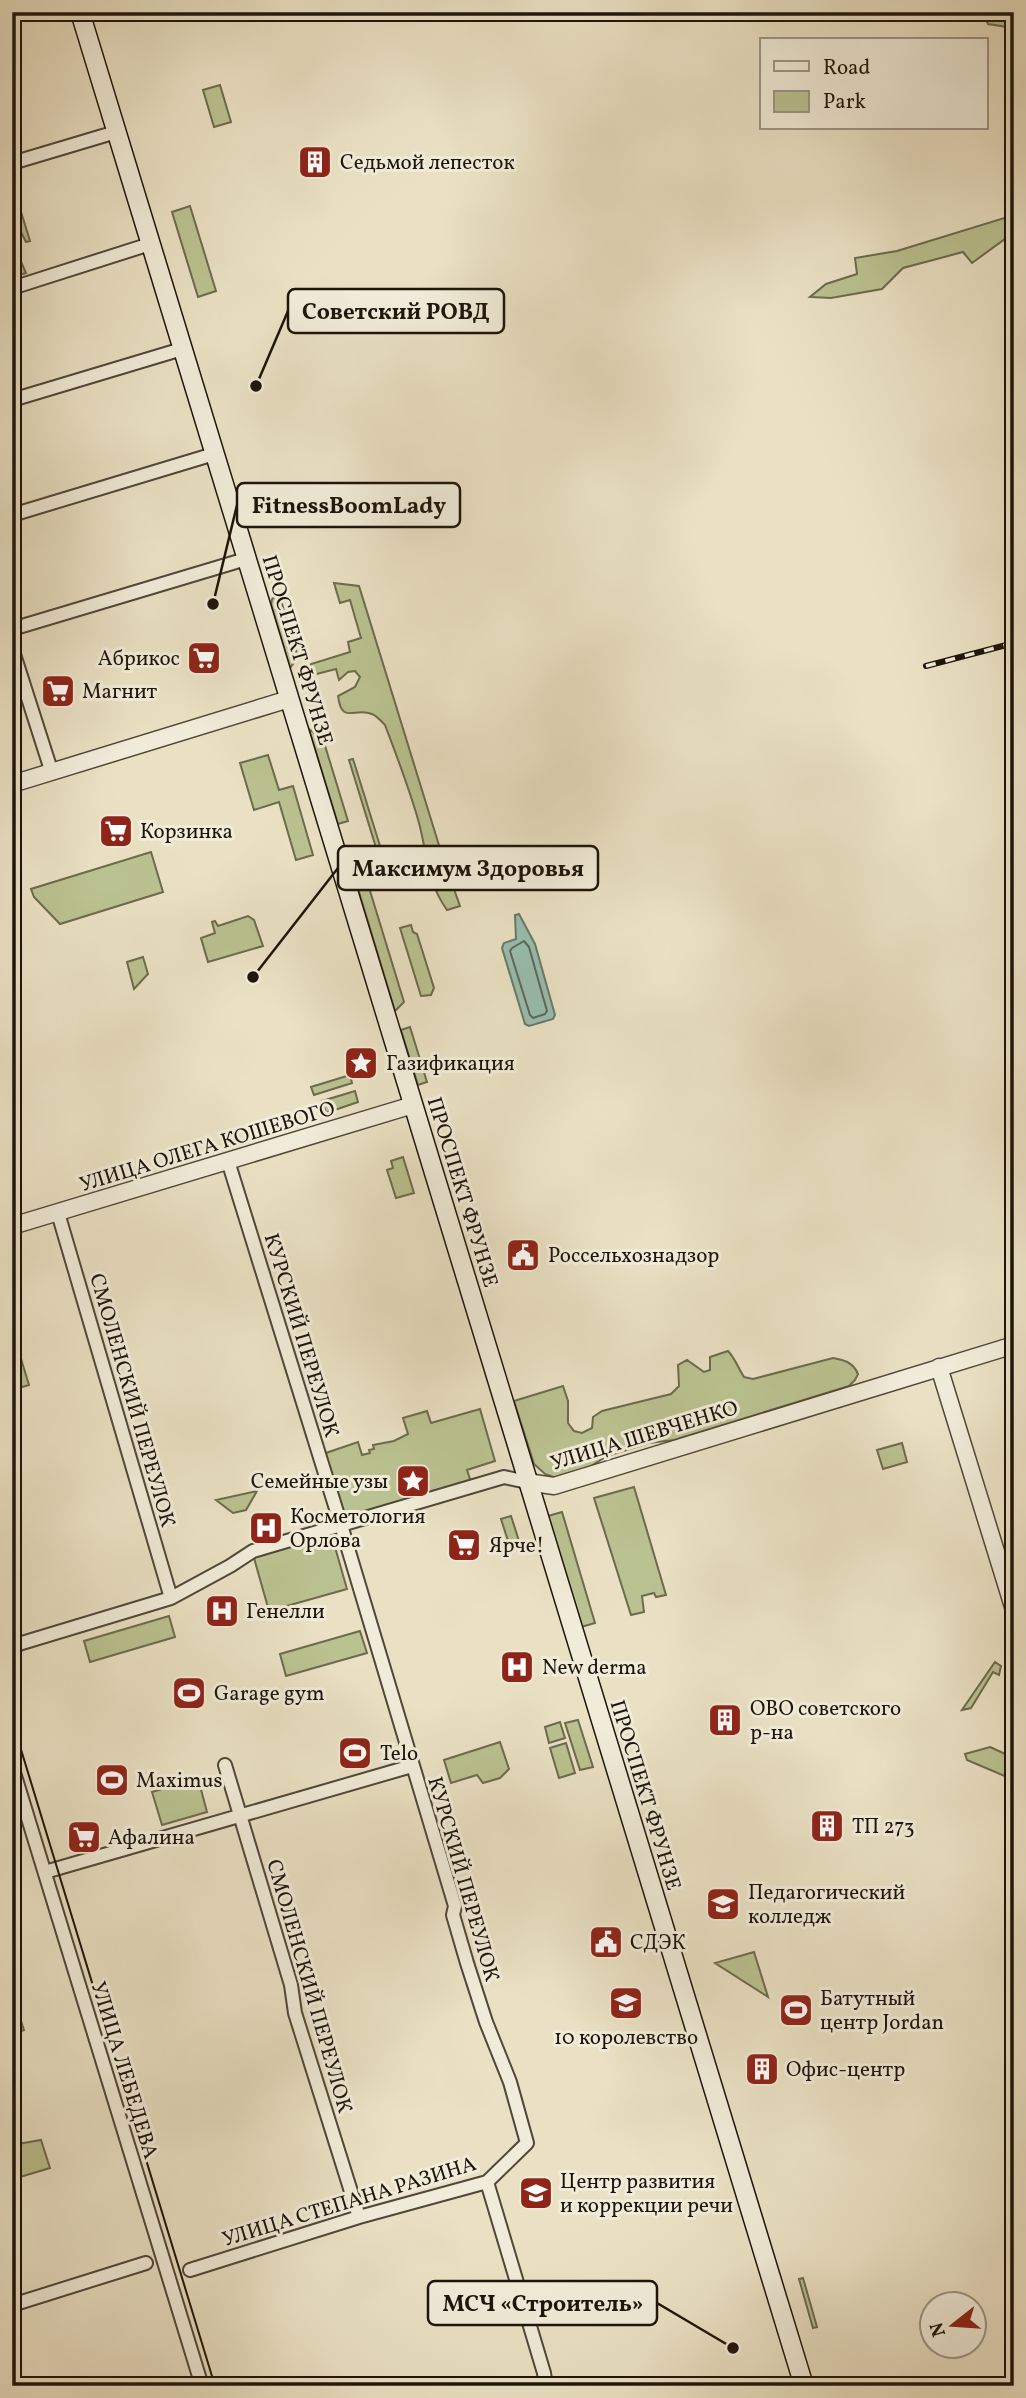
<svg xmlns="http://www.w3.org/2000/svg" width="1026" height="2398" font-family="Vollkorn,serif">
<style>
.green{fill:#bbc291;stroke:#6c6b4e;stroke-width:2}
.water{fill:#99beae;stroke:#677a6d;stroke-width:2}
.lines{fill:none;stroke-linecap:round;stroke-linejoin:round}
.shore{stroke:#5b695c;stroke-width:2}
.minor-casing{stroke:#504739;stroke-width:16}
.tertiary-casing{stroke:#504739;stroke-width:19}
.secondary-casing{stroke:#1d140b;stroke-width:21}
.minor{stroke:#f1ecd9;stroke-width:12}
.tertiary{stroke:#f1ecd9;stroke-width:16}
.secondary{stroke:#f1ecd9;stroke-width:18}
.tram{stroke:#1d140b;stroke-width:2}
.rail-casing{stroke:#1d140b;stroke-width:6}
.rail{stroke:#f1ecd9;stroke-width:3.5;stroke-dasharray:10;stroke-linecap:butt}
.labels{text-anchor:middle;stroke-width:6;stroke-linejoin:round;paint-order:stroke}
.poi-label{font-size:21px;fill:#1d140b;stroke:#f1ecd9;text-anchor:start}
.street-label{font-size:21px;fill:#1d140b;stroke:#f1ecd9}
.leader{fill:none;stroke:#1d140b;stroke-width:2.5}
.callout-dot{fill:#1d140b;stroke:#f1ecd9;stroke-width:2.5}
.callout{fill:#f1ecd9;stroke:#1d140b;stroke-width:2.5}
.callout-label{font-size:23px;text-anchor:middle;font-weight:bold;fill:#1d140b}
</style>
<rect width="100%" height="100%" fill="#eae1c4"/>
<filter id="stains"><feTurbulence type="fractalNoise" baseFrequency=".00286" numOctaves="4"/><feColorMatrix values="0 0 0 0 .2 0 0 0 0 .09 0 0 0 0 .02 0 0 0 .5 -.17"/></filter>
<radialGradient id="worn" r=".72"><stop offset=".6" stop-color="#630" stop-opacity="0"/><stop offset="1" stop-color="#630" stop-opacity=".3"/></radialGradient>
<path class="green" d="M983 12H1014V28L988 24Z
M220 85 231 122 214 127 203 90Z
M18 202 30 241 26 242 15 220 19 219 12 204Z
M190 206 216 291 198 297 172 212Z
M1014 215V251L1005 239 972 263 963 252 903 268 882 289 831 298 810 297 826 284 857 274 855 258 897 251Z
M19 257 26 273 12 277V258Z
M334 583 359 586 442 855 460 906 447 910C426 880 428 857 419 823 410 790 397 757 385 725 381 721 377 716 372 714 354 707 342 725 338 696L355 687 360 677 355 671 348 672 339 680 336 669 313 675 308 670 311 664 350 652 348 642 361 638 350 600 340 603Z
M279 594 298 657 290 668 271 604 272 599Z
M309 729 323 739 348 821 338 824Z
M268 755 279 790 293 786 313 855 296 860 279 802 254 810 240 763Z
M353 759 381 849 378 854 349 760Z
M151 852 163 892 60 924 34 897 31 889Z
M363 868 404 1002 395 1011 356 882 357 870Z
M248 916 254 920 263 946 208 962 201 938 215 933 212 922 215 921 218 926Z
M411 925 413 932 417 934 434 988 431 995 421 996 400 928Z
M143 957 148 974 134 989 127 962Z
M410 1027 427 1082 418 1085 401 1030Z
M350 1075 352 1083 314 1095 311 1087Z
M355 1091 358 1102 326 1113 322 1101Z
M403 1157 414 1193 396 1198 387 1170 393 1168 391 1161Z
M15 1339 29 1385 12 1390V1340Z
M728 1351C735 1358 738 1368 744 1377L753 1379 833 1358C844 1360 853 1362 858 1374L855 1380 849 1386 674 1440 649 1443 607 1456 588 1468 556 1478 545 1474 534 1464 514 1401 563 1386 568 1401V1423L574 1431 582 1433 592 1428 593 1417 602 1411 671 1394 679 1386 678 1365 687 1360 704 1372 710 1370V1357Z
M480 1409 495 1461 467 1470 471 1482 352 1516H348L342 1512 323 1454 358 1442 362 1455 370 1453 369 1450 374 1449 373 1445 394 1441 408 1434 403 1418 427 1411 431 1423Z
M902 1443 907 1462 883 1469 877 1450Z
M634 1487 666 1595 656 1597 654 1593 642 1596 644 1612 631 1615 594 1498Z
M257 1491 246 1510 233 1513 216 1500Z
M562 1512 595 1623 581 1627 548 1516Z
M511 1516 519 1541 509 1544 501 1519Z
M331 1533 347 1589 269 1611 254 1558 257 1555Z
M169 1616 175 1637 90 1662 84 1641Z
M360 1631 367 1653 286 1676 280 1654Z
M995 1662 1001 1666 999 1675 993 1672 971 1708 962 1710Z
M578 1720 593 1767 580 1770 565 1723Z
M560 1722 565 1738 549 1743 545 1727Z
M500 1742 509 1769 500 1778 483 1783 477 1775 451 1783 444 1760Z
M566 1743 575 1773 559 1778 550 1748Z
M990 1747 1014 1758V1780L967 1760 965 1754Z
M198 1778 207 1812 162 1825 152 1792Z
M754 1952 768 1997 715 1963Z
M12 1994 24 2030 15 2033 12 2024Z
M41 2140 50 2168 20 2177 12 2158V2145Z
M803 2278 817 2327 813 2328 799 2279Z"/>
<path class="water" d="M519 914 535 944 555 1015 553 1019 529 1026 525 1024 502 948 504 943 516 939 515 915Z"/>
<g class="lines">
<path class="shore" d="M524 941 529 947 547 1011 545 1014 533 1018 530 1015 510 951 512 948Z"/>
<g class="minor-casing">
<path id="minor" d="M12 163 116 132
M12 288 150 244
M12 400 182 349
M12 515 214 454
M12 629 246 559
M12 648 52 773
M58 1213 171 1598
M12 1646 171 1598 230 1566 253 1551 504 1477 527 1482
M225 1765 291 1985 295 2013 359 2217
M12 1766 202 2386
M45 1872 412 1766
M487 2182 544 2373 546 2386
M190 2270 359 2217 487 2182 527 2143 510 2082 486 2022 467 1963 453 1915 455 1906 341 1525 228 1161
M12 2305 146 2263"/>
</g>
<g class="tertiary-casing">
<path id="tertiary" d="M12 784 289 699
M12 1226 413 1105
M939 1367 1014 1610
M527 1482 554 1486 1014 1345"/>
</g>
<g class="secondary-casing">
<path id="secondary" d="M80 12 804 2386"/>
</g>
<use href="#minor" class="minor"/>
<use href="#tertiary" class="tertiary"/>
<use href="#secondary" class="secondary"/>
<path class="tram" d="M12 1720 215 2386"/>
<g class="rail-casing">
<path id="rail" d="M926 666 1014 643"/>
</g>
<use href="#rail" class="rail"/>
</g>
<defs>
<g id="building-square" transform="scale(1.75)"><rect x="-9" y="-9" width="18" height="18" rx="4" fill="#8f2418" stroke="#f1ecd9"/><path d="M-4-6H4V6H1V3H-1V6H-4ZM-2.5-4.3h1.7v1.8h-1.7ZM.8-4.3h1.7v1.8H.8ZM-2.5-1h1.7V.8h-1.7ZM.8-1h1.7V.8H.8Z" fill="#fff"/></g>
<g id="supermarket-square" transform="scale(1.75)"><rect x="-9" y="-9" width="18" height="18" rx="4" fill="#8f2418" stroke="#f1ecd9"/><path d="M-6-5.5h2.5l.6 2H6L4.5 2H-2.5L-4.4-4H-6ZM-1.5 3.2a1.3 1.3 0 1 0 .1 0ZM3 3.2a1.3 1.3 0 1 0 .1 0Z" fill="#fff"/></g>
<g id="sight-square" transform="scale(1.75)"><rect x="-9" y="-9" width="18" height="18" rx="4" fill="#8f2418" stroke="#f1ecd9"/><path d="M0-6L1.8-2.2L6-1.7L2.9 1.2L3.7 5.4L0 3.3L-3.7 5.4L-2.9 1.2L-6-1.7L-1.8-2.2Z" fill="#fff"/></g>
<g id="civic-square" transform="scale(1.75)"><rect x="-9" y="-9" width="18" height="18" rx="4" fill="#8f2418" stroke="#f1ecd9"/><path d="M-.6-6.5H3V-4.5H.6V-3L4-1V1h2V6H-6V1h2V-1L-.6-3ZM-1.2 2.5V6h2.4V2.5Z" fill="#fff"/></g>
<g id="hospital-square" transform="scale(1.75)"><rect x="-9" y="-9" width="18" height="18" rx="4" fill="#8f2418" stroke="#f1ecd9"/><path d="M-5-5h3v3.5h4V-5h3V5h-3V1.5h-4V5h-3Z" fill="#fff"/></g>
<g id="stadium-square" transform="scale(1.75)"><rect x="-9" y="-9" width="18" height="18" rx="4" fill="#8f2418" stroke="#f1ecd9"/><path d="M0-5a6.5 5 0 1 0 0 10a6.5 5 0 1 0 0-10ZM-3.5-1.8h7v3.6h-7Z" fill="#fff"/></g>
<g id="university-square" transform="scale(1.75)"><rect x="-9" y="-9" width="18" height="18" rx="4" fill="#8f2418" stroke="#f1ecd9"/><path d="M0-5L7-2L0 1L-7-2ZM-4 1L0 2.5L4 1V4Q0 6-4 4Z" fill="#fff"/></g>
<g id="school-square" transform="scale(1.75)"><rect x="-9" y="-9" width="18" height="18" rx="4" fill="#8f2418" stroke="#f1ecd9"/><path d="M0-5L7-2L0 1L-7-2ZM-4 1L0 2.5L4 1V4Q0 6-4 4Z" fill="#fff"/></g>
</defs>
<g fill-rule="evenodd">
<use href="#building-square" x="315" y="162"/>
<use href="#supermarket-square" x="204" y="658"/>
<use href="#supermarket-square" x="58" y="691"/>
<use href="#supermarket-square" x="116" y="831"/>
<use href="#sight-square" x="361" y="1063"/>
<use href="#civic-square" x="523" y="1255"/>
<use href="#sight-square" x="413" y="1481"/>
<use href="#hospital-square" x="266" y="1528"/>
<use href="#supermarket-square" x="464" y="1545"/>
<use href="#hospital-square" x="222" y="1611"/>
<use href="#hospital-square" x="517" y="1667"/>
<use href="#stadium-square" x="189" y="1693"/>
<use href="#building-square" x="725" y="1720"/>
<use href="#stadium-square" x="355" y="1753"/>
<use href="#stadium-square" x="112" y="1780"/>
<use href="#building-square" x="827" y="1826"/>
<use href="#supermarket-square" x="84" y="1837"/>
<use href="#university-square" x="723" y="1904"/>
<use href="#civic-square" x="606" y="1942"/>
<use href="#school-square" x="626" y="2003"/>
<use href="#stadium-square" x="796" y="2010"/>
<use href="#building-square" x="762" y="2069"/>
<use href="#school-square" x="536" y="2193"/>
</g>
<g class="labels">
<g class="poi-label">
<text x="340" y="169">Седьмой лепесток</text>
<text x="180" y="665" text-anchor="end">Абрикос</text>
<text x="82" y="698">Магнит</text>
<text x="140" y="838">Корзинка</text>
<text x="386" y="1070">Газификация</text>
<text x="548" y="1262">Россельхознадзор</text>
<text x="388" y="1488" text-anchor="end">Семейные узы</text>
<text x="290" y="1523">Косметология<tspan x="290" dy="24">Орлова</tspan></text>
<text x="489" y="1552">Ярче!</text>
<text x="246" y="1618">Генелли</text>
<text x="542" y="1674">New derma</text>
<text x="214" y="1700">Garage gym</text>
<text x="750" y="1715">ОВО советского<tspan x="750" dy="24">р-на</tspan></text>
<text x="380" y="1760">Telo</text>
<text x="136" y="1787">Maximus</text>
<text x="852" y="1833">ТП 273</text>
<text x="108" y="1844">Афалина</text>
<text x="748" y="1899">Педагогический<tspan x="748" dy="24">колледж</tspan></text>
<text x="630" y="1949">СДЭК</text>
<text x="820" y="2005">Батутный<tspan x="820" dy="24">центр Jordan</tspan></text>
<text x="626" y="2044" text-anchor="middle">10 королевство</text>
<text x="786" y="2076">Офис-центр</text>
<text x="560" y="2188">Центр развития<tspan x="560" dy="24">и коррекции речи</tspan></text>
</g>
<g class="street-label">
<text transform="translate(298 650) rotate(73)" y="7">ПРОСПЕКТ ФРУНЗЕ</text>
<text transform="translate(207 1146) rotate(-17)" y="7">УЛИЦА ОЛЕГА КОШЕВОГО</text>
<text transform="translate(463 1192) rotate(73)" y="7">ПРОСПЕКТ ФРУНЗЕ</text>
<text transform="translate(302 1335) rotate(73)" y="7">КУРСКИЙ ПЕРЕУЛОК</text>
<text transform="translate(133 1400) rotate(74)" y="7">СМОЛЕНСКИЙ ПЕРЕУЛОК</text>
<text transform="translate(644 1435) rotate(-17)" y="7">УЛИЦА ШЕВЧЕНКО</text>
<text transform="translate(646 1795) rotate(73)" y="7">ПРОСПЕКТ ФРУНЗЕ</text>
<text transform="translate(464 1879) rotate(74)" y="7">КУРСКИЙ ПЕРЕУЛОК</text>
<text transform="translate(310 1986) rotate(74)" y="7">СМОЛЕНСКИЙ ПЕРЕУЛОК</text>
<text transform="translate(125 2070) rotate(73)" y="7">УЛИЦА ЛЕБЕДЕВА</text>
<text transform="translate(349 2201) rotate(-17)" y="7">УЛИЦА СТЕПАНА РАЗИНА</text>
</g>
</g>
<path class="leader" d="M256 386L288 311M213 604L237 505M253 977L338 868M733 2348L657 2303"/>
<g class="callout-dot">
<circle cx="256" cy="386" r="7"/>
<circle cx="213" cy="604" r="7"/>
<circle cx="253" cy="977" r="7"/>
<circle cx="733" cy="2348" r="7"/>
</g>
<g class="callout">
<rect x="288" y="289" width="216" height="44" rx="7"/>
<rect x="237" y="483" width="223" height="44" rx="7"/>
<rect x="338" y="846" width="260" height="44" rx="7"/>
<rect x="428" y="2281" width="229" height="44" rx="7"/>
</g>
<g class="callout-label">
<text x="396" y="319">Советский РОВД</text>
<text x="349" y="513">FitnessBoomLady</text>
<text x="468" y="876">Максимум Здоровья</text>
<text x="543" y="2311">МСЧ «Строитель»</text>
</g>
<rect width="1026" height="2398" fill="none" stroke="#eae1c4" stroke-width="42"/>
<rect x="14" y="14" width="998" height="2370" fill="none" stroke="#1d140b" stroke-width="3.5"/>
<rect x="21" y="21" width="984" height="2356" fill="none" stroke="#1d140b" stroke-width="2"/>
<rect x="760" y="38" width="228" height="91" fill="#f1ecd9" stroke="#9c9687" stroke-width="2"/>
<rect x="774" y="61" width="35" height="10" fill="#f1ecd9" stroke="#9c9687" stroke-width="2"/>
<text x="823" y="74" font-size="21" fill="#1d140b">Road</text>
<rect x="774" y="91" width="35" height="21" fill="#bbc291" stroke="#9c9687" stroke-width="2"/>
<text x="823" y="108" font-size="21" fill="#1d140b">Park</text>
<g transform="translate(953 2325) rotate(253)"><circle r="33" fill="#f1ecd9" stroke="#9c9687" stroke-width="2"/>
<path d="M0-5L12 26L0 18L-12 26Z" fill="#8f2418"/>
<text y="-10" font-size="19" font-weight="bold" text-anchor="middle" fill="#1d140b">N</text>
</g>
<rect width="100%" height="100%" filter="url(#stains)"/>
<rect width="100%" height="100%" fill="url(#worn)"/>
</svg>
